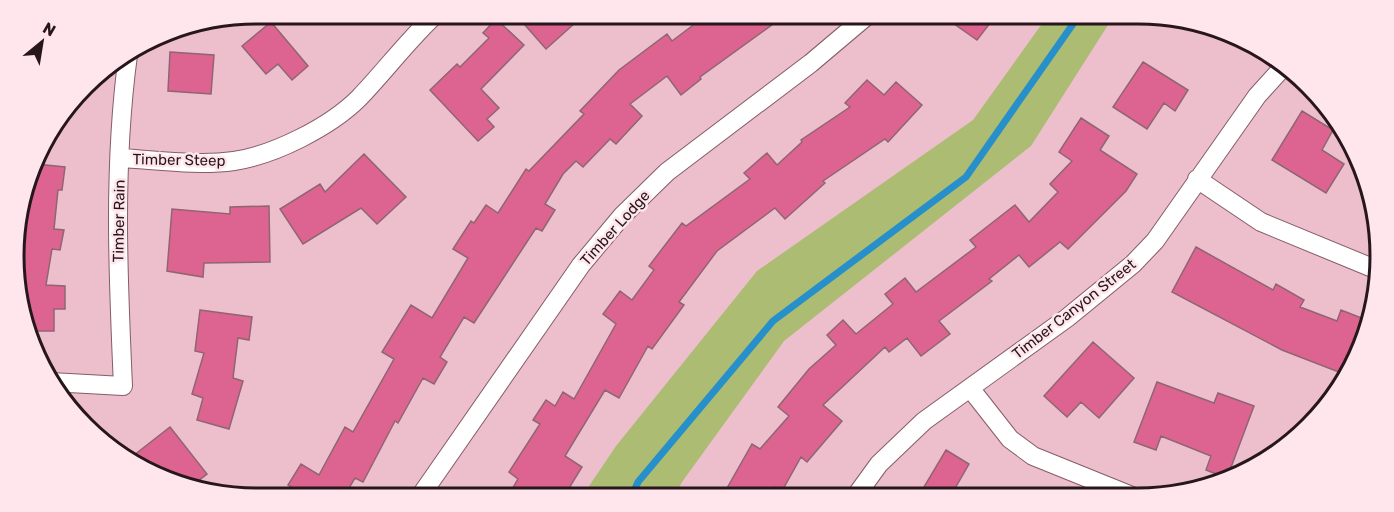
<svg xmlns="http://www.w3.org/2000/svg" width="1394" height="512" font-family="Rubik,sans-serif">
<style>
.green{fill:#acbd73}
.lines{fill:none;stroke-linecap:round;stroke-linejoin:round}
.stream{stroke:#278fca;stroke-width:7}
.building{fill:#dd6491;stroke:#8f6572;stroke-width:1.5}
.minor-casing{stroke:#855c68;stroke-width:20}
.minor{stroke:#fff;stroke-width:18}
.labels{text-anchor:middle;stroke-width:5;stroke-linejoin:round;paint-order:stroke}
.street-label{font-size:15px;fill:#27171c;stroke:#ffe6ed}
.rim{fill:none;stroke:#27171c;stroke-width:3}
</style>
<rect width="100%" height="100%" fill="#edbecc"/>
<path class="green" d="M1049 14H1115L1031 146 784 341 682 482 674 498H581L616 446 757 271 973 120Z"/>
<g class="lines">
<path class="stream" d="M631 498 638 482 773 321 966 177 1080 14"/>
</g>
<path class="building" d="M538 14H585L546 49 525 25Z
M708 14H787L700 77 701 79 681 95 667 76 630 104 642 116 616 144 610 139 583 167 576 161 563 174 545 204 555 210 542 231 536 228 474 323 464 317 440 357 447 362 434 384 423 378 398 423 395 421 363 482 355 478 343 498H309L288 485 301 464 319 475 345 427 353 432 394 359 382 352 411 305 432 318 468 258 453 249 471 221 474 223 486 205 498 213 526 169 529 171 584 114 580 111 619 70 667 34 672 41Z
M940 14H997L977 40Z
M496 19 524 45 481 89 499 108 487 119 494 127 478 141 430 90 457 64 460 67 489 38 483 33Z
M271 22 308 66 292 80 278 64 266 74 242 46Z
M170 52 214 55 211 94 168 91Z
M1143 62 1188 90 1175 111 1164 103 1147 129 1113 107Z
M867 80 884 95 896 82 922 105 888 142 885 139 823 181 825 183 785 219 775 208 717 251 679 302 684 305 652 349 648 346 619 398 605 390 565 456 582 467 563 498H507L518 479 509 472 540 424 533 420 546 400 555 406 563 392 574 399 616 324 603 314 620 291 632 300 654 270 649 266 682 223 686 226 750 179 744 173 767 153 777 165 802 142 801 140 850 107 845 103Z
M1302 111 1333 130 1322 150 1344 164 1326 193 1272 160Z
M1081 118 1109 136 1100 150 1137 174 1126 191 1068 249 1060 242 1029 267 1019 255 989 279 992 281 939 321 950 334 921 356 907 338 889 352 885 347 823 405 842 421 807 462 801 457 782 491 775 487 770 497H722L752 444 760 449 789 416 778 407 809 369 836 345 827 335 843 320 856 334 893 304 885 294 905 278 916 292 976 247 970 240 1015 205 1029 222 1058 192 1050 184 1072 161 1059 152Z
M364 154 406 197 377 224 361 208 303 244 280 209 320 184 325 192Z
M36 164 65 167 62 190H58L54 229 64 230 60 250 52 249 46 285 65 286V309H54V331H30L24 318V264L17 263 16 245 22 212H20Z
M269 206 270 262 204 263 203 277 167 271 172 209 230 214V207Z
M1196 247 1273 290 1276 284 1304 300 1300 307 1337 321 1341 310 1364 319 1344 374 1282 350 1172 292Z
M200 310 252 317 249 340 238 338 233 378 243 381 229 429 197 420 203 398 192 394 204 353 195 351Z
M1093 342 1134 378 1099 418 1081 402 1067 417 1044 396Z
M1157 382 1214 403 1218 393 1254 406 1227 478 1206 470 1211 456 1161 436 1156 450 1134 442Z
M170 427 207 474 189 488 129 459Z
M946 450 969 464 950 497H918Z"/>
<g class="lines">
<g class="minor-casing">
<path id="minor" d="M120 158C157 160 197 166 234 161 274 155 330 127 359 98 385 71 408 40 436 14
M1197 179 1261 222 1375 269
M51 382 123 386C118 276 113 165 128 55
M970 388 1010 439 1033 456 1132 496
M855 497 879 464 924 421 1067 318 1133 264 1155 241 1257 96 1286 64
M419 498 581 265 622 216 667 172 811 63 869 14"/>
</g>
<use href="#minor" class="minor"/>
</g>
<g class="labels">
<g class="street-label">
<text transform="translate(179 160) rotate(1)" y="5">Timber Steep</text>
<text transform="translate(119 221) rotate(-89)" y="5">Timber Rain</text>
<text transform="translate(615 228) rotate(-48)" y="5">Timber Lodge</text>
<text transform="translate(1074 309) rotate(-38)" y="5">Timber Canyon Street</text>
</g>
</g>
<path d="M0 0H1394V512H0ZM256 24H1138A232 232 0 0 1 1370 256V256A232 232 0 0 1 1138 488H256A232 232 0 0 1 24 256V256A232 232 0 0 1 256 24Z" fill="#ffe6ed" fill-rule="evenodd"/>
<path class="rim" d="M256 24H1138A232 232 0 0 1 1370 256V256A232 232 0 0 1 1138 488H256A232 232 0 0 1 24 256V256A232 232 0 0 1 256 24Z"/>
<g transform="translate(42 42) rotate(30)" stroke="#ffe6ed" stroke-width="4.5" paint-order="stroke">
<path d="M0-4.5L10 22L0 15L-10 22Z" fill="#27171c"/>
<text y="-9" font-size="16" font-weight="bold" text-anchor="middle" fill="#27171c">N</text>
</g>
</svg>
